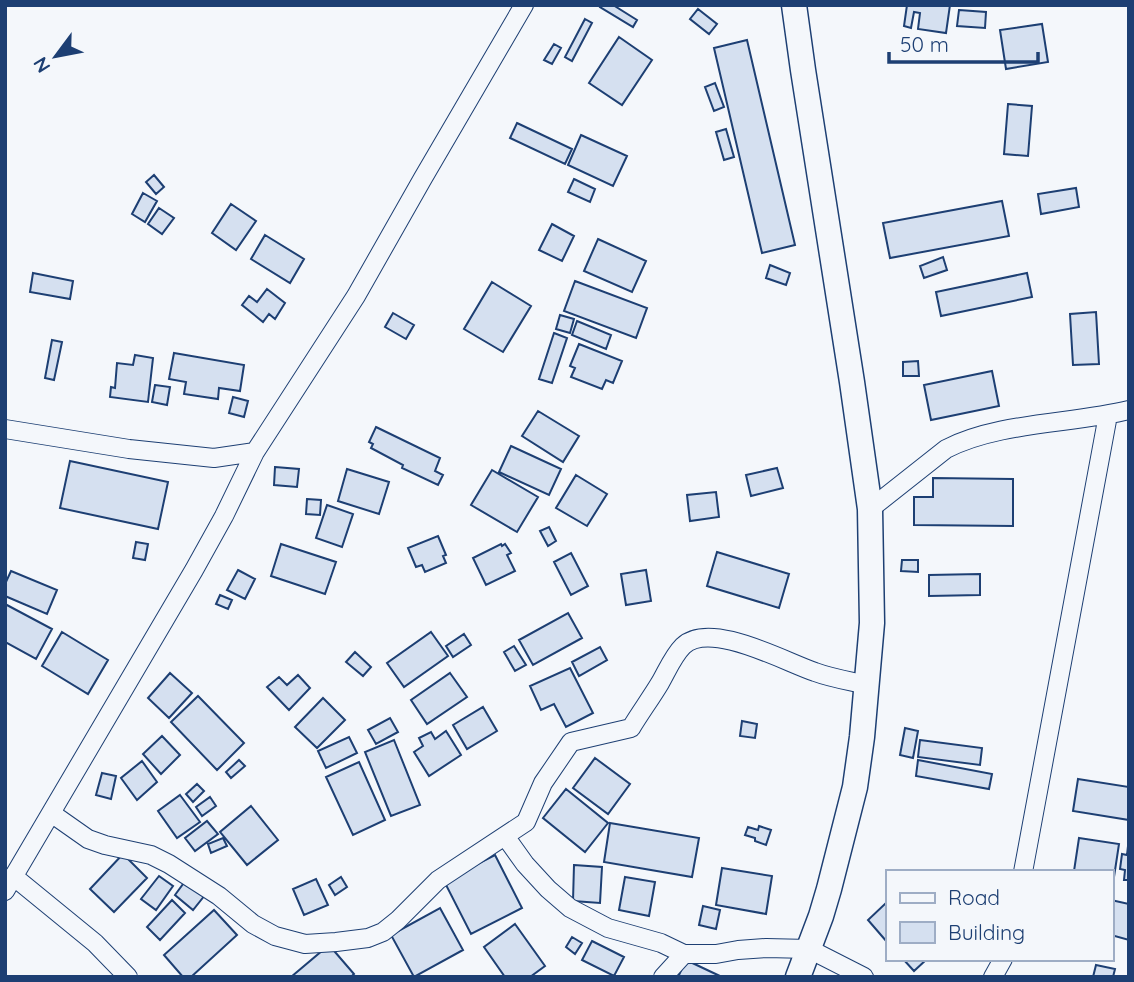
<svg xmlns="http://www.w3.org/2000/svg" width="1134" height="982" font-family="Quicksand,sans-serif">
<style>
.building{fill:#d5e0f0;stroke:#1d3f73;stroke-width:2}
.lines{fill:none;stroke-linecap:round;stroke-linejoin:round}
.street-casing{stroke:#1d3f73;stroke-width:20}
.secondary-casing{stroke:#1d3f73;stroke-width:27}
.street{stroke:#f4f7fb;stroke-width:18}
.secondary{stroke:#f4f7fb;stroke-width:24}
</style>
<rect width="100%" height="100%" fill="#f4f7fb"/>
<path class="building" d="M601 5H613L637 20 633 27 600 7Z
M907 5H950L946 33 918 29 920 13 914 12 911 28 904 26Z
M698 9 717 24 709 34 690 19Z
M959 10 986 12 985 28 957 26Z
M585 19 592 23 572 61 565 57Z
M1042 24 1048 62 1006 69 1000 30Z
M619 37 652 60 622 105 589 83Z
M747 40 795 245 762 253 714 48Z
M554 44 561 48 552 64 544 60Z
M715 83 724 107 714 111 705 87Z
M1008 104 1032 106 1028 156 1004 154Z
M517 123 572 149 565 164 510 138Z
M726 129 734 157 724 160 716 132Z
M581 135 627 156 613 186 568 165Z
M154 175 164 187 156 194 146 182Z
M574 179 595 189 590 202 568 192Z
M1076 188 1079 207 1041 214 1038 194Z
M143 193 157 201 145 222 132 214Z
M1002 201 1009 236 890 258 883 223Z
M231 204 256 221 236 250 212 233Z
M159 208 174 218 162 234 148 224Z
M552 224 574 236 562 261 539 250Z
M265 235 304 259 290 283 251 259Z
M598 239 646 261 632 292 584 271Z
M943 257 947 270 924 278 920 266Z
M770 265 790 273 786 285 766 278Z
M33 273 73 281 70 299 30 292Z
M1027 273 1032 297 941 316 936 292Z
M575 281 647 308 636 338 564 311Z
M492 282 531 306 503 352 464 329Z
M267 289 285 303 275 319 269 314 263 322 242 305 249 296 257 302Z
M1096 312 1099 364 1073 365 1070 314Z
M393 313 414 325 406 339 385 327Z
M560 315 574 319 570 333 556 329Z
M577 321 611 335 606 349 572 335Z
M554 333 567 338 552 383 539 379Z
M52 340 62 342 54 380 45 378Z
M579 344 622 361 613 383 606 380 602 389 571 377 575 368 570 366Z
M174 353 244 365 240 391 219 388 218 399 184 394 186 382 169 379Z
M135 355 153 358 148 402 110 397 111 387 115 388 117 363 133 365Z
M918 361 919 376H903V362Z
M992 371 999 406 931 420 924 385Z
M155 385 170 387 167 405 152 402Z
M233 397 248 401 244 417 229 413Z
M538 411 579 436 563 462 522 436Z
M376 427 440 458 435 471 443 475 438 485 402 468 403 465 371 448 373 444 369 442Z
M511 446 561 469 549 495 499 472Z
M70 461 168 482 158 529 60 508Z
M275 467 299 469 297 487 274 485Z
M777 468 783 488 751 496 746 475Z
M347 469 389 482 379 514 338 501Z
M492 470 538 497 517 532 471 505Z
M576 475 607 494 587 526 556 508Z
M933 478 1013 479V526L914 525V497H933Z
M716 492 719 517 690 521 687 495Z
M307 499 321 500 320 515 306 514Z
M327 505 353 514 342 547 316 538Z
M549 527 556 541 548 546 540 531Z
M438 536 446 555 443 556 446 563 425 572 422 565 416 567 408 548Z
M136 542 148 544 145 560 133 558Z
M281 544 336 562 325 594 271 576Z
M501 544 502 546 505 544 511 553 507 555 515 571 486 585 473 558Z
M717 552 789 574 779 608 707 586Z
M571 553 588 586 571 595 554 562Z
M902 560H918V572L901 571Z
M238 570 255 579 245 599 227 590Z
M646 570 651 601 626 605 621 574Z
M11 571 57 590 47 614 5 596V584Z
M980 574V595L929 596V575Z
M220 595 232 600 228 609 216 604Z
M5 604 52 629 36 659 5 642Z
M568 613 582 638 533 665 519 640Z
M62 632 108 660 88 694 42 666Z
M431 632 448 656 404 687 387 663Z
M464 634 471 645 453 657 446 646Z
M514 646 526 665 515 671 504 652Z
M600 647 607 660 579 676 572 662Z
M355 652 371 667 363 676 346 662Z
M570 668 593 713 566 727 554 704 541 710 530 686Z
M170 673 192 693 169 718 148 698Z
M450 673 467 697 427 724 411 700Z
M298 675 310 688 289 710 267 687 279 677 287 685Z
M198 696 244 743 217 770 171 722Z
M323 698 345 720 317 748 295 727Z
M483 707 497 731 467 749 453 725Z
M390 718 398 732 376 744 368 730Z
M742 721 757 724 755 738 740 736Z
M905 728 918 731 913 758 900 755Z
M446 731 461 755 429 776 414 752 423 746 419 738 431 732 435 739Z
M162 736 180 755 161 774 143 754Z
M349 737 357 753 326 768 318 751Z
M394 740 420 805 391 816 365 752Z
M920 740 982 748 980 765 918 757Z
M595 758 630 784 608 814 573 788Z
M239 760 245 766 231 778 226 772Z
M918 760 992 774 989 789 916 776Z
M142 761 157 782 137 800 121 778Z
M359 762 385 820 353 835 326 777Z
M102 773 116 776 111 799 96 795Z
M1078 779 1129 787V820L1073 811Z
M197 784 204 791 193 802 186 794Z
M566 789 608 823 585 852 543 818Z
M180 795 200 822 177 838 158 811Z
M210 797 216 806 202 816 196 807Z
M251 806 278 840 247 865 220 832Z
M207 821 218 834 195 851 185 838Z
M610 823 699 838 692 877 604 862Z
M759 826 771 830 766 845 755 841V838L745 835 748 827 758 830Z
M1129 837V880H1124L1125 870 1120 869 1122 854 1127 855Z
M223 838 227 846 211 853 208 844Z
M1079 838 1119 844 1114 877H1111V872L1074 871Z
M123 854 147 878 114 912 90 889Z
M495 855 522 908 471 934 444 881Z
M574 865 602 867 600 903 573 901Z
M722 868 772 876 766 914 716 905Z
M159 876 173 886 156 910 141 899Z
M341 877 347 887 335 895 329 885Z
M625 877 655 882 649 916 619 910Z
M316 879 328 905 304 915 293 889Z
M186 880 205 895 193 910 175 895Z
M172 900 185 913 160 940 147 927Z
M1111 900 1129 904V940L1111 935Z
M887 902V942L868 920Z
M703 906 720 910 716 929 699 925Z
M440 908 463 950 414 977 391 935Z
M214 910 237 935 191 977H183L164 955Z
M515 924 545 966 530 977H505L484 947Z
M572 937 582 943 575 954 566 947Z
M592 941 624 957 614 976 582 960Z
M329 945 354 974 351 977H291Z
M903 959H927L914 971Z
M686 960 722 977H678Z
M1096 965 1115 969 1113 977H1093Z"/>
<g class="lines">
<g class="street-casing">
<path id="street" d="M5 429 129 449 214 458 255 452
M870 509 946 449C998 422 1072 424 1129 410
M51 813 88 839 105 845 151 855 169 864 219 896 253 924 275 936 305 944 336 942 368 938 383 932 398 920 438 880 526 822 543 783 571 742 631 728C640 713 651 698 660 683 667 671 673 656 683 646 710 620 785 662 815 672 831 678 850 681 867 685
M505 836 525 864 548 889 570 908 608 928 661 943 684 954H716L738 950 766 948 809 949 864 977
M1023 872 1108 415
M13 876 95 943 128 977
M5 891 194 570 224 516 255 452 356 296 423 178 524 5
M663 977 684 954
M993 977 1003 959"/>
</g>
<g class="secondary-casing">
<path id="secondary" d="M794 5 803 70 852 382 870 509 872 623 862 737 855 787 829 889 821 916 798 977"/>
</g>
<use href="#street" class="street"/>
<use href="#secondary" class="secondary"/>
</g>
<rect width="1134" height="982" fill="none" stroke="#1d3f73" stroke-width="14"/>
<rect x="886" y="870" width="228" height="91" fill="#f4f7fb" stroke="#9eadc5" stroke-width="2"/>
<rect x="900" y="893" width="35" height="10" fill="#f4f7fb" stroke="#9eadc5" stroke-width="2"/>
<text x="948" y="905" font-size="21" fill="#1d3f73">Road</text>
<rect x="900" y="922" width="35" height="21" fill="#d5e0f0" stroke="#9eadc5" stroke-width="2"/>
<text x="948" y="940" font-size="21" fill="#1d3f73">Building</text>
<g transform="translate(56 56) rotate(238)" stroke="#f4f7fb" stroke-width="5" paint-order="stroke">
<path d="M0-5L12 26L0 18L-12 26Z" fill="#1d3f73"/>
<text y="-10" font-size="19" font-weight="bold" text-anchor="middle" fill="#1d3f73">N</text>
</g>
<path d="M889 52v10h149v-10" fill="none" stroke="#1d3f73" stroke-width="3.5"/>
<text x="900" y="52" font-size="21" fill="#1d3f73" stroke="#f4f7fb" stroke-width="5" paint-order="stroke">50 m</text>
</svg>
